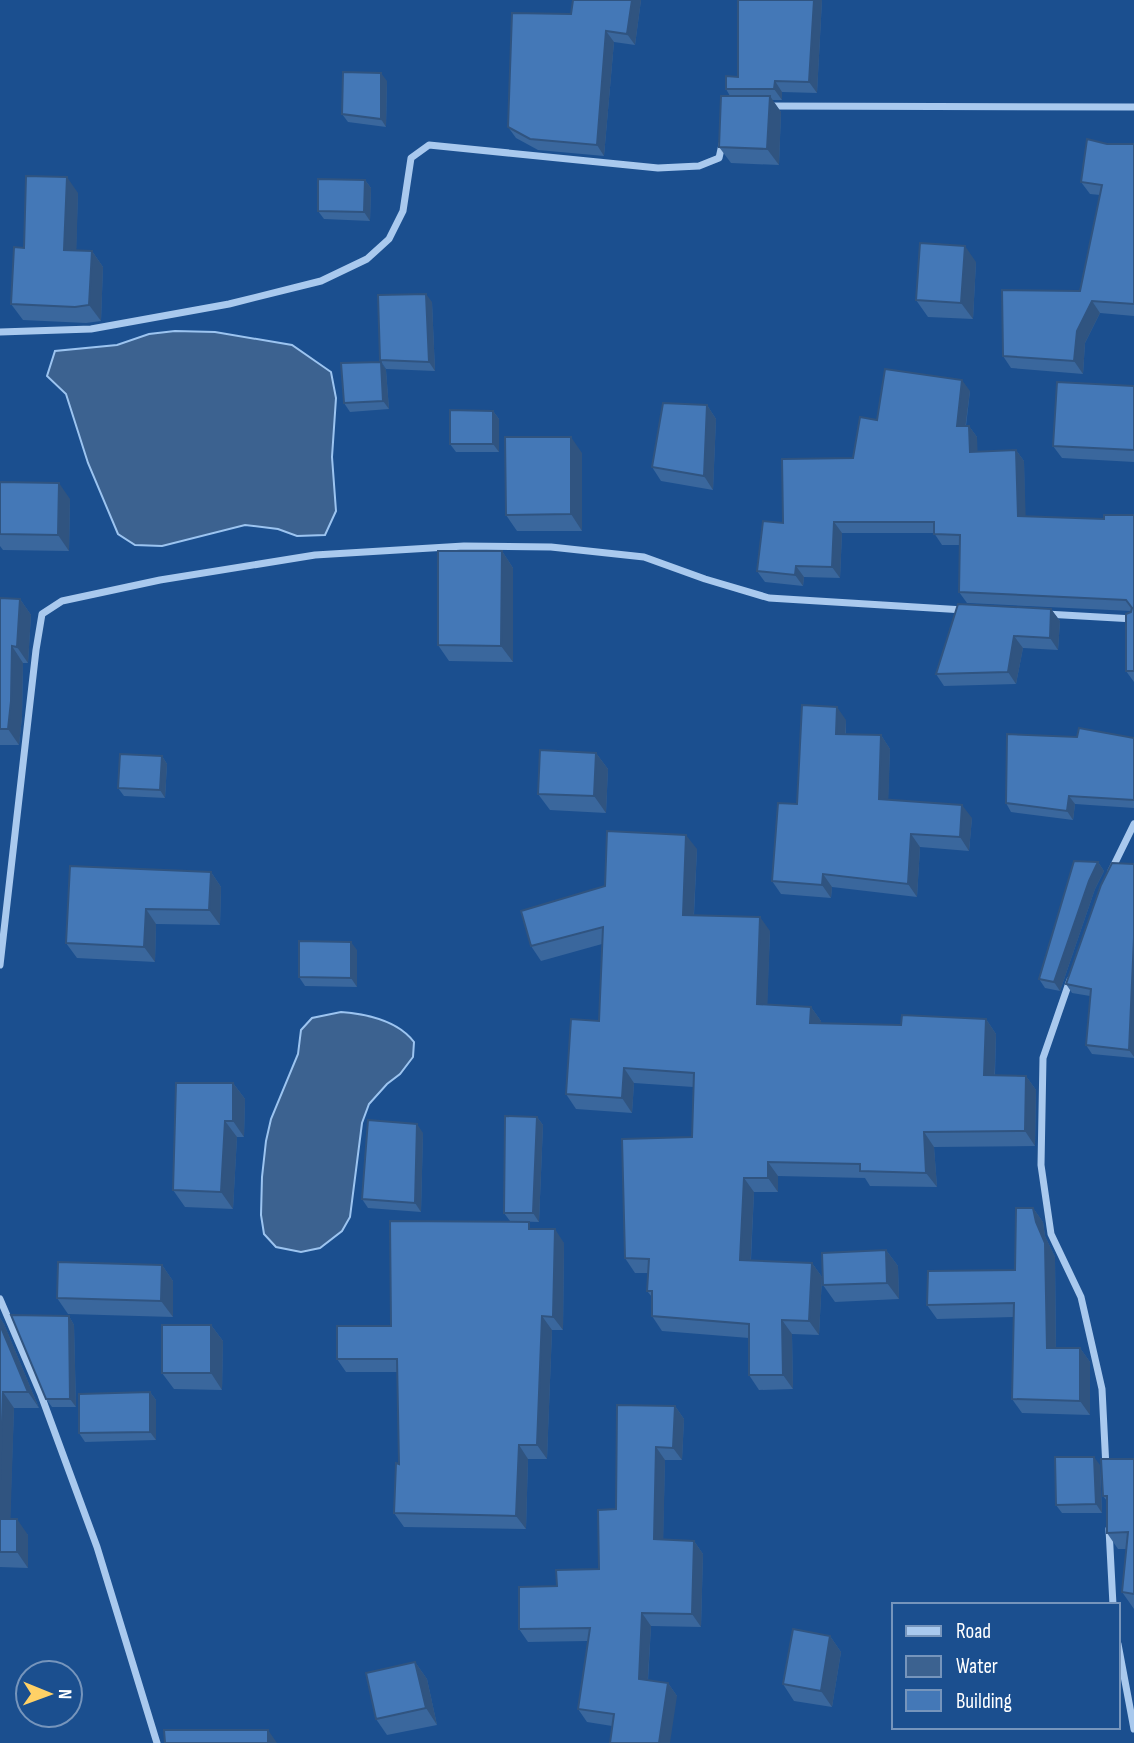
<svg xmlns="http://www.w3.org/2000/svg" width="1134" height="1743" font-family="'Sofia Sans Condensed',sans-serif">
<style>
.water{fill:#3c6290;stroke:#9cc4f0;stroke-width:2}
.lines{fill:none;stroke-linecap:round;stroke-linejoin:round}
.minor{stroke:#a9c9ee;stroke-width:7}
.wall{fill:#3a679d}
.shaded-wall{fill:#305480}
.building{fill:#4478b7;stroke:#305480;stroke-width:2}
</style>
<rect width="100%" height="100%" fill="#1b4f8f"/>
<path class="water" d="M175 331 215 332 292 345 331 372 336 398 332 457 336 511 325 535 297 536 278 529 245 525 162 546 135 545 118 534 88 463 66 394 47 376 55 351 117 345 149 334Z
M341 1012C367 1014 398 1021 414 1042L413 1057 400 1074 387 1084 369 1104 362 1123 350 1217 342 1231 320 1248 301 1252 276 1247 264 1234 261 1215 262 1177 266 1141 271 1119 298 1054 301 1030 312 1018Z"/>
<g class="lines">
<path class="minor" d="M767 106 1134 107
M0 332 91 329 229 304 321 281 367 259 389 239 403 211 411 158 429 145 658 168 699 166 719 158 723 140
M1046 614 1134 619
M1111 871 1134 824
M0 965 36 650 42 614 62 601 160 580 315 555 464 546 551 547 644 557 705 579 769 598 964 610
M1070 980 1043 1058 1041 1165 1051 1234 1081 1297 1102 1389 1106 1468
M0 1299 41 1395 97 1547 157 1743
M1109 1529 1113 1605
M1118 1644 1134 1729"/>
</g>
<path class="wall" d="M573 0H641L635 45 614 42 604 156 538 150 516 138 508 127 571 14Z
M822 0 817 93 782 92V100H772L781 112 779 165 731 163 719 147 730 96 726 89 738 77Z
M387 81 386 127 348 122 342 114Z
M1107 144H1134V316L1100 313 1085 343 1083 374 1011 368 1003 356 1080 291 1100 195 1090 194 1081 182Z
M365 180 371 188 370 221 324 219 318 211Z
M78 193 76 250 92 251 103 267 101 321 86 323 23 320 11 304 24 248Z
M976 262 973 319 928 317 916 300Z
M432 302 435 371 386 369 380 360Z
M381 362 386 370 389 409 350 412 344 403Z
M1134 386V462L1062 458 1053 446Z
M970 391 966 426H969L977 437V452L1016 450 1024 461 1025 517 1104 519 1134 515V682L1126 671 1131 611 967 603 959 592 960 545H942L934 533H842L840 578 804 577 803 586 765 582 757 571 783 523 853 458 877 420Z
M707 405 716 419 713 490 661 481 652 467Z
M493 411 499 419V452H456L450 444Z
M582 453V531H517L506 515Z
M0 482 70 499 69 551 3 550 0 546Z
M502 551 513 568V662L449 661 438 645Z
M0 598 20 599 31 615 28 663H23L22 717 19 745H0Z
M1051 609 1060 621 1058 650 1023 648 1016 684 944 686 936 674Z
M846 720V734L881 735 890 749 888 799 972 818 969 851 920 847 917 897 832 887 831 898 781 894 772 881 797 804Z
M1077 737 1134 738V808L1075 804 1073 820 1011 812 1006 803Z
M596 753 608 769 606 813 550 810 538 794Z
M162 756 167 764 165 798 124 796 118 788Z
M697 849 694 915 770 931 767 1004 811 1007 821 1021V1023L901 1025 986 1019 996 1034 995 1075 1026 1076 1036 1090 1035 1146 934 1147 937 1187 870 1186 865 1178 778 1176V1192H754L751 1260 812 1263 822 1277 819 1335 792 1334 793 1389 759 1390 749 1375V1338L662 1331 652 1316V1297L647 1291 648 1273H635L625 1258 692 1137 693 1087 634 1083 632 1113 576 1109 566 1094 599 1021 602 944 541 961 531 946 605 886Z
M1098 862 1104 871 1095 889 1060 991 1045 988 1039 979Z
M1134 864V1058L1092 1054 1086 1045 1090 996 1072 993 1066 984Z
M211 872 221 887 220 925 156 924 155 962 77 958 66 943Z
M357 950V987L305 986 299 977Z
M233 1083 245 1099 244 1137H237L233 1209 185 1207 173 1190Z
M537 1117 543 1125 539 1222 510 1221 504 1213Z
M423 1133 421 1212 368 1208 362 1199Z
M1033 1208 1043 1222 1045 1236 1055 1257 1056 1348H1080L1090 1362V1415L1022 1413 1012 1399 1014 1317 937 1319 927 1305 1015 1270Z
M534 1229 564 1243 563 1330H552L547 1459H528L526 1529 404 1527 394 1513 399 1464 398 1372H346L337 1359 391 1326Z
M886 1250 898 1266 899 1299 835 1302 823 1285Z
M162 1265 173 1281V1317L68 1314 57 1298Z
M69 1316 74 1325 76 1407H52L46 1399Z
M0 1318 4 1324 39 1408H14L10 1519 28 1535V1568L0 1567Z
M211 1325 223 1341 222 1390 174 1389 162 1373Z
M150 1392 156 1400V1440L85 1442 79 1433Z
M675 1406 684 1419 682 1460H665L663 1540 694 1541 703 1554 701 1627 651 1626 648 1681 668 1683 677 1696 612 1726 587 1722 578 1709 588 1641 528 1642 519 1629 557 1586 599 1569 616 1509Z
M1134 1459V1609L1122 1592 1126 1549H1118L1107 1533V1501L1103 1496Z
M1100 1465 1102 1513H1062L1056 1505Z
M830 1636 841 1652 832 1707 794 1701 783 1684Z
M415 1662 427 1679 437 1725 387 1735 376 1719Z"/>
<path class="shaded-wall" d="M632 0H641L635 45 627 34Z
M814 0H822L817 93 809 82Z
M606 31 614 42 604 156 597 145Z
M381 73 387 81 386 127 381 119Z
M775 81 782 92V100L774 89Z
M770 96 781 112 779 165 767 149Z
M67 177 78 193 76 266 64 250Z
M365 180 371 188 370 221 364 212Z
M965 246 976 262 973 319 961 303Z
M92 251 103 267 101 321 89 305Z
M426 294 432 302 435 371 429 362Z
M1092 301 1100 313 1085 343 1083 374 1074 361 1077 331Z
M381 362 386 370 389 409 383 401Z
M962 380 970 391 964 437 957 426Z
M707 405 716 419 713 490 704 476Z
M493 411 499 419V452L493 444Z
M969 426 977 437 978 463 970 452Z
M571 437 582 453V531L571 514Z
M1016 450 1024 461 1026 527 1018 516Z
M59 483 70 499 69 551 58 535Z
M834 522 842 533 840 578 832 567Z
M502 551 513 568V662L501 646Z
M796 566 804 577 803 586 795 575Z
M20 599 31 615 28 663 17 647Z
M1051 609 1060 621 1058 650 1050 638Z
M1014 636 1023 648 1016 684 1008 672Z
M12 646 23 663 22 717 19 745 8 729Z
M837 707 846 720 845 747 836 734Z
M881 735 890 749 888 812 879 799Z
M596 753 608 769 606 813 594 796Z
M162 756 167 764 165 798 160 790Z
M1069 796 1075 804 1073 820 1067 811Z
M962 805 972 818 969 851 960 837Z
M911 834 920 847 917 897 908 884Z
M686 835 697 849 693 929 683 915Z
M1098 862 1104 871 1095 889 1060 991 1054 982 1089 881Z
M211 872 221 887 220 925 209 910Z
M823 874 832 887 831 898 822 885Z
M146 909 156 924 155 962 144 947Z
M760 917 770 931 767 1018 757 1004Z
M1134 938V1057L1129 1050Z
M351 942 357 950V987L351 978Z
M811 1007 821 1021 820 1037 810 1023Z
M986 1019 996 1034 994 1089 984 1075Z
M624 1068 634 1083 632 1113 622 1098Z
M1026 1076 1036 1090 1035 1146 1025 1131Z
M233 1083 245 1099 244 1137 233 1121Z
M537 1117 543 1125 539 1222 533 1213Z
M225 1121 237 1137 233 1209 221 1192Z
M417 1124 423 1133 421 1212 415 1203Z
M924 1132 934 1147 937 1187 926 1173Z
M768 1162 778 1176V1192L768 1178Z
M744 1178 754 1192 750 1274 740 1260Z
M1033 1208 1043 1222 1045 1236 1055 1257 1056 1362 1047 1348Z
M555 1229 564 1243 563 1330 553 1317Z
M886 1250 898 1266 899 1299 887 1283Z
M812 1263 822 1277 819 1335 809 1321Z
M162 1265 173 1281V1317L161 1301Z
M69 1316 74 1325 76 1407 70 1399Z
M542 1316 552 1330 547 1459 537 1445Z
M0 1318 4 1324 39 1408 28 1392 0 1325Z
M782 1320 792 1334 793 1389 783 1375Z
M211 1325 223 1341 222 1390 211 1373Z
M1080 1348 1090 1362V1415L1080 1401Z
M3 1392 14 1408 10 1535 0 1521V1481Z
M150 1392 156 1400V1440L150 1432Z
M675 1406 684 1419 682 1460 673 1448Z
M519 1445 528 1459 526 1529 516 1516Z
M656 1447 665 1460 663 1552 654 1539Z
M1094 1457 1100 1465 1102 1513 1096 1504Z
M17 1519 28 1535V1568L17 1552Z
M694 1541 703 1554 701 1627 692 1614Z
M642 1613 651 1626 647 1692 639 1679Z
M830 1636 841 1652 832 1707 821 1691Z
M415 1662 427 1679 437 1725 426 1708Z
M668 1683 677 1696 670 1743H659Z
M268 1730 277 1743H268Z"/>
<path class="building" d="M573 0H632L627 34 606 31 597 145 530 139 508 127 512 13 571 14Z
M738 0H814L809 82 775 81 774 89H726V76L738 77Z
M343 72 381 73V119L342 114Z
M721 96H770L767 149 719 147Z
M1087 139 1107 144H1134V304L1092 301 1077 331 1074 361 1003 356 1002 290 1080 291 1102 185 1081 182Z
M26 176 67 177 64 250 92 251 89 305 75 307 11 304 14 247 24 248Z
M318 179 365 180 364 212 318 211Z
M920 243 965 246 961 303 916 300Z
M426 294 429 362 380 360 378 295Z
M381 362 383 401 344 403 341 363Z
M885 369 962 380 957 426H969L970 452 1016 450 1018 516 1104 519V515H1134V671H1126V614L1131 612 1132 608 1126 600 959 592 960 535 934 534V522H834L832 567 796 566 795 575 757 571 763 521 783 523 782 459 853 458 860 417 877 420Z
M1057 382 1134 386V450L1053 446Z
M663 403 707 405 704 476 652 467Z
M450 410 493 411V444H450Z
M505 437H571V514L506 515Z
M0 482 59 483 58 535 0 534Z
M438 551H502L501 646 438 645Z
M0 598 20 599 17 647 12 646 11 701 8 729H0Z
M958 604 1051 609 1050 638 1014 636 1008 672 936 674Z
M802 705 837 707 836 734 881 735 879 799 962 805 960 837 911 834 908 884 823 874 822 885 772 881 778 803 797 804Z
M1079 728 1134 738V800L1069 796 1067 811 1006 803 1007 734 1077 737Z
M540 750 596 753 594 796 538 794Z
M120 754 162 756 160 790 118 788Z
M607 831 686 835 683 915 760 917 757 1004 811 1007 810 1023 901 1025 902 1015 986 1019 984 1075 1026 1076 1025 1131 924 1132 926 1173 860 1171V1164L768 1162V1178H744L740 1260 812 1263 809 1321 782 1320 783 1375H749V1324L652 1316V1291H647L649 1259 625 1258 622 1139 692 1137 694 1073 624 1068 622 1098 566 1094 571 1019 599 1021 603 927 531 946 521 911 605 886Z
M1074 861 1098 862 1089 881 1054 982 1039 979Z
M1112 863 1134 864V938L1129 1050 1086 1045 1091 989 1066 984 1101 885Z
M70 866 211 872 209 910 146 909 144 947 66 943Z
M299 941 351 942V978L299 977Z
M176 1083H233V1121H225L221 1192 173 1190Z
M505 1116 537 1117 533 1213H504Z
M368 1120 417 1124 415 1203 362 1199Z
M1016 1208H1033L1036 1222 1045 1243 1047 1348H1080V1401L1012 1399 1014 1303 927 1305 928 1271 1015 1270Z
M390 1221 529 1222V1229H555L553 1317 542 1316 537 1445H519L516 1516 394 1513 396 1463 399 1464 397 1359H337V1326H391Z
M886 1250 887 1283 823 1285 822 1253Z
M58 1262 162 1265 161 1301 57 1298Z
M11 1315 69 1316 70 1399H46Z
M0 1325 28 1392H3L0 1481Z
M162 1325H211V1373H162Z
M150 1392V1432L79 1433V1394Z
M617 1405 675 1406 673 1448 656 1447 654 1539 694 1541 692 1614 642 1613 639 1679 668 1683 659 1743H610L614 1714 578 1709 590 1628 519 1629V1587L557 1586 556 1570 599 1569 598 1510 616 1509Z
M1055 1457H1094L1096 1504 1056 1505Z
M1101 1459H1134V1594L1122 1592 1128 1532 1107 1533V1496H1103Z
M0 1519H17V1552H0Z
M793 1629 830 1636 821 1691 783 1684Z
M415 1662 426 1708 376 1719 366 1673Z
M164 1730H268V1743H165Z"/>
<rect x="892" y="1603" width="228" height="126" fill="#1b4f8f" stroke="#7695bc" stroke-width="2"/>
<rect x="906" y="1626" width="35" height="10" fill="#a9c9ee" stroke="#7695bc" stroke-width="2"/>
<text x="956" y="1638" font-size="21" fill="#ffffff">Road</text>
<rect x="906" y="1656" width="35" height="21" fill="#3c6290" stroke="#7695bc" stroke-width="2"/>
<text x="956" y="1673" font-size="21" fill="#ffffff">Water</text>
<rect x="906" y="1690" width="35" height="21" fill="#4478b7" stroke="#7695bc" stroke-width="2"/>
<text x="956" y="1708" font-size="21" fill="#ffffff">Building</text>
<g transform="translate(49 1694) rotate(91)"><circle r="33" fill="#1b4f8f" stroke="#7695bc" stroke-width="2"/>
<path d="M0-5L12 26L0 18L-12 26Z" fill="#ffd166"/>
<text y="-10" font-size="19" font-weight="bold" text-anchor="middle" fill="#ffffff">N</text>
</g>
</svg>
